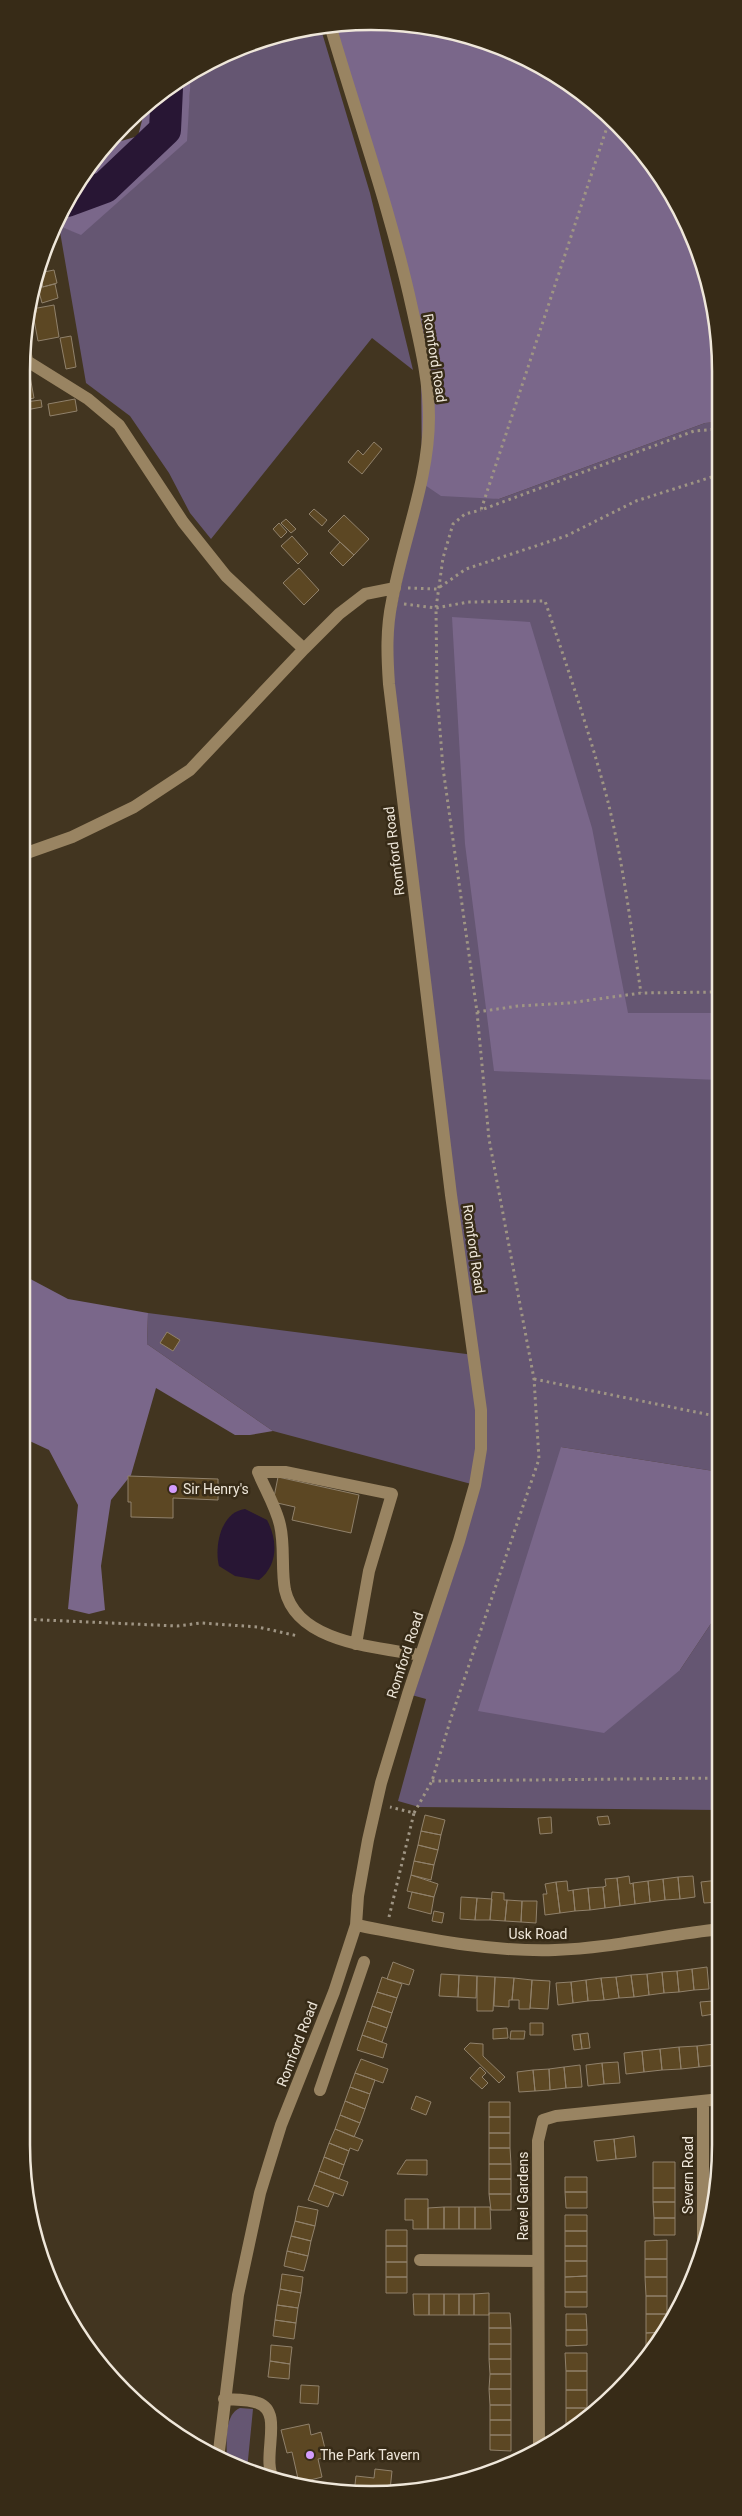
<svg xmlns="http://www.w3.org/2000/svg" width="742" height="2516" font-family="Roboto,sans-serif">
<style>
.green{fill:#655672}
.forest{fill:#7a678a}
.water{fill:#281634}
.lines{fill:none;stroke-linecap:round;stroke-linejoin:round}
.river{stroke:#281634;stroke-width:32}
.building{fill:#5c4723;stroke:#90816b}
.path{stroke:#9f9584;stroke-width:3;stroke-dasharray:2.5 4;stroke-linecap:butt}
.minor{stroke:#998462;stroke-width:12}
.poi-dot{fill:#d39cfd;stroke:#372b17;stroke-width:2}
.labels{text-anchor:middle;stroke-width:5;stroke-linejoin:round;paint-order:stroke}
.street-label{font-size:14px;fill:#efe7da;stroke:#372b17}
.poi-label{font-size:14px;fill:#efe7da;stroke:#372b17;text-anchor:start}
.rim{fill:none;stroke:#efe7da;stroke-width:2.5}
</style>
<rect width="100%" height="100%" fill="#423520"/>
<path class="green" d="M320 26 370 193 413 370 372 338 211 539 190 513 169 473 130 416 86 383 59 226 81 234 186 141 191 73C231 51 273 31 320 26Z
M718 422 720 1472 561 1447 680 1670 720 1610V1810L419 1807 398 1801 426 1699 408 1694 475 1485 273 1431 147 1344 148 1313 474 1355 387 653 422 483 499 499 705 423Z
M240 2408 253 2409 247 2470 227 2463C227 2446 223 2415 240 2408Z"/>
<path class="forest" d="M371 21 439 28 526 57 619 124 685 217 718 326V422L705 423 499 499 441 496 422 483 421 350 331 25Z
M191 73 187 141 81 235 59 226 53 227 80 177 105 146 138 136 146 105 176 80Z
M452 617 530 622 592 828 628 1013H719V1080L494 1071 465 844Z
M21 1274 68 1299 148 1313 147 1344 273 1431 250 1435H235L156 1388 131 1475 111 1500 101 1566 105 1610 89 1614 68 1609 78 1505 49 1450 21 1437Z
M561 1447 720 1472V1610L680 1670 604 1733 478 1711Z"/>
<path class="water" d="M245 1509 267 1520C278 1541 278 1565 259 1580L235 1576 219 1566C214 1546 221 1512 245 1509Z"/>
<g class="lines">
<path class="river" d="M67 201 105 187 165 130 167 88"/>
</g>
<path class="building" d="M54 270 57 283 43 287 39 273Z
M55 284 58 298 42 303 38 288Z
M54 305 59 337 38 341 32 309Z
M71 336 76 367 66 369 60 338Z
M29 371 34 398 24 400 21 373Z
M21 380 26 412H21Z
M75 399 77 411 50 416 48 404Z
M41 400 42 407 26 410 25 402Z
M374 442 382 449 362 474 348 462 358 450 363 455Z
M314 509 327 520 322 526 309 514Z
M344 515 369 539 354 555 328 531Z
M286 519 296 529 291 533 281 523Z
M279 523 287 532 281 538 273 529Z
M292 536 308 554 298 564 281 546Z
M340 542 354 555 343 566 330 553Z
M299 568 319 590 304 605 283 583Z
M167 1332 180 1340 173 1351 160 1343Z
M128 1476 218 1479V1500L173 1498V1518L131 1517V1502H128Z
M278 1477 359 1495 351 1533 292 1520 295 1507 273 1502Z
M425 1815 445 1820 441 1835 421 1831Z
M608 1816 610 1824 599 1825 597 1817Z
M551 1817 552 1833 540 1834 538 1818Z
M421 1831 441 1835 438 1850 418 1845Z
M418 1845 438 1850 434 1865 414 1861Z
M414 1861 434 1865 431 1880 411 1875Z
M411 1875 438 1884 434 1897 407 1891Z
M629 1876 630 1884 633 1883 635 1904 620 1906 617 1878Z
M693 1876 695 1897 680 1899 678 1877Z
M678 1877 680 1899 665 1900 663 1879Z
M617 1878 620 1906 605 1908 603 1887 606 1886 605 1879Z
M663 1879 665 1900 650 1902 648 1881Z
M719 1880 720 1902 704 1903 701 1882Z
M567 1881 568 1891 573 1890 575 1911 560 1913 556 1882Z
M648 1881 650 1902 635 1904 633 1883Z
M556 1882 560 1913 545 1915 543 1894H547L545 1884Z
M603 1887 605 1908 590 1910 588 1888Z
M588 1888 590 1910 575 1911 573 1890Z
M412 1892 434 1897 431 1914 408 1908Z
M492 1892 504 1893V1900H507L505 1921 490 1920Z
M461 1897 477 1898 475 1920 460 1919Z
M477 1898 492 1899 490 1920H475Z
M507 1900 522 1901 521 1922 505 1921Z
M522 1901H537L536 1923 521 1922Z
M434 1911 444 1913 442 1923 432 1921Z
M720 1957V1979L714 1980 712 1958Z
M393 1962 414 1970 409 1985 387 1979Z
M707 1967 709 1989 694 1990 692 1969Z
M692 1969 694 1990 679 1992 677 1971Z
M677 1971 679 1992 664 1993 662 1972Z
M662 1972 664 1993 649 1995 647 1974Z
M441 1974 459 1975 458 1997 439 1996Z
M647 1974 649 1995 634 1997 631 1975Z
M459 1975 477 1976 476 1998 458 1997Z
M631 1975 634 1997 619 1998 616 1977Z
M477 1976 495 1977 493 2011H477Z
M382 1977 402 1984 397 1998 377 1992Z
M495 1977 514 1978 512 2000H509V2007L494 2006Z
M616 1977 619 1998 604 2000 601 1978Z
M514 1978 532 1980 530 2009H519V2000H512Z
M601 1978 604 2000 588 2001 586 1980Z
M532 1980 550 1981 548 2009 530 2008Z
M586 1980 588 2001 573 2003 571 1982Z
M571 1982 573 2003 558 2005 556 1983Z
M377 1992 397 1998 392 2013 372 2006Z
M713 2001 714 2014 702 2016 700 2002Z
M372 2006 392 2013 387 2028 367 2021Z
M367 2021 387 2028 382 2042 362 2035Z
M530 2023H543V2035H530Z
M507 2028 508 2038 493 2039V2029Z
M511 2031H525L524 2039H510Z
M588 2033 590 2048 582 2049 580 2034Z
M580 2034 582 2049 574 2050 572 2035Z
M362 2035 387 2044 383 2058 357 2050Z
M470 2043 483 2044V2056L505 2077 499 2083 464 2049Z
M715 2044H721V2065H717Z
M715 2044 717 2065 699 2067 697 2046Z
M697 2046 699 2067 681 2069 679 2047Z
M679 2047 681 2069 662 2070 660 2049Z
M660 2049 662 2070 644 2072 642 2051Z
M642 2051 644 2072 626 2074 624 2053Z
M361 2059 388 2069 383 2083 355 2073Z
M618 2062 620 2083 604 2084 602 2063Z
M602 2063 604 2084 588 2086 586 2065Z
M580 2065 582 2087 566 2088 564 2067Z
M480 2067 486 2073 482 2077 488 2083 482 2089 470 2078Z
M564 2067 566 2088 550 2090 549 2069Z
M549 2069 550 2090 535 2091 533 2070Z
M533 2070 535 2091 519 2092 517 2072Z
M355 2073 375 2080 370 2094 350 2087Z
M350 2087 370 2094 365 2109 345 2101Z
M416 2096 431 2102 426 2115 411 2109Z
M345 2101 365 2109 360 2123 340 2115Z
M489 2102H510V2117H489Z
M340 2115 360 2123 354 2137 335 2129Z
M489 2117H510V2133H489Z
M335 2129 363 2140 358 2151 350 2148 349 2151 329 2143Z
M489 2133H510V2148H489Z
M634 2136 636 2157 616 2159 614 2139Z
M614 2139 616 2159 597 2161 594 2141Z
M329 2143 349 2151 344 2165 324 2157Z
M489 2148H510L511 2164H489Z
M324 2157 344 2165 339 2179 319 2171Z
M406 2160H427V2175L397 2174Z
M653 2162H675V2188H653Z
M489 2164H511V2179H489Z
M319 2171 348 2182 343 2196 314 2185Z
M565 2177H587V2192H565Z
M489 2179H511V2194H489Z
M314 2185 334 2193 328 2207 308 2200Z
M653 2188H675V2202H653Z
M565 2192H587V2208H566Z
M489 2194H511V2210H491Z
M405 2199H428V2229H413V2220H405Z
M653 2202H675V2218H654Z
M298 2206 318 2210 315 2226 295 2221Z
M444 2207V2229H428V2208Z
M444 2207H459V2229H444Z
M459 2207H475V2229H459Z
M475 2207H490L491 2229H475Z
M565 2215H587V2231H565Z
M654 2218H675V2235H654Z
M295 2221 315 2226 311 2241 291 2236Z
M386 2230H407V2246H386Z
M565 2231H587V2246H565Z
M291 2236 311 2241 308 2256 287 2251Z
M667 2240V2259H645V2241Z
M386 2246H407V2262H386Z
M565 2246H587V2261H565Z
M287 2251 308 2256 304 2271 284 2266Z
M645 2259H667V2277H645Z
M565 2261H587V2276L565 2277Z
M386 2262H407V2277H386Z
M282 2274 303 2277 301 2293 280 2289Z
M587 2276V2292H565V2277Z
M386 2277H407V2293H386Z
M645 2277H667V2296H646Z
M280 2289 301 2293 298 2308 277 2305Z
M565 2292H587V2307H565Z
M489 2293V2315H474V2294Z
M413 2294H429V2315H414Z
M429 2294H444V2315H429Z
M444 2294H459V2315H444Z
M459 2294H474V2315H459Z
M646 2296H667V2314H646Z
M277 2305 298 2308 296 2323 275 2320Z
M489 2313H510L511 2328H489Z
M566 2314H586L587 2330H566Z
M646 2314H667L666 2332 646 2333Z
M275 2320 296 2323 294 2339 273 2336Z
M489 2328H511V2344H489Z
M566 2330H587V2345L566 2346Z
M666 2332 651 2351H646V2333Z
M489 2344H511V2359H489Z
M271 2345 292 2347 290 2364 270 2361Z
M565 2353H587V2371H566Z
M489 2359H511V2374H490Z
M270 2361 290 2364 289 2379 268 2377Z
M566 2371H587V2390H566Z
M490 2374H511V2389H489Z
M301 2385 319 2386 318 2404 300 2403Z
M489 2389H511V2405H490Z
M566 2390H587V2408H566Z
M490 2405H511V2420H490Z
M566 2408H587V2419L577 2427H566Z
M490 2420H511V2435H490Z
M309 2424 311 2435 321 2432 327 2457 318 2459 322 2477 299 2483 292 2452 287 2453 281 2430Z
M566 2427H577L566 2434Z
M490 2435H511V2451L490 2450Z
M375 2469 392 2471 390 2490 354 2493 356 2476 374 2478Z"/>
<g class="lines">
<path class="path" d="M610 118 481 510 694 431 718 429
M408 588 437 589 466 569 566 536 636 501 718 475
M404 604 436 608 468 602 545 601C567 666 589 731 607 798 623 861 631 927 641 993
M477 1012 518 1006 569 1003 641 993 719 992
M534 1379 720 1417
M21 1619 177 1626 201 1623 258 1627 298 1636
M432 1781 720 1778
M414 1813 432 1781 451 1718 539 1459 534 1379 489 1139 477 1012 443 768 437 693 436 608 443 558 453 524 465 514 481 510
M389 1917 414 1813 390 1807"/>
<path class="minor" d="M27 315 31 310 29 299
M24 342 27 361
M22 361H27L88 399 119 425 183 522 226 576 304 649
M21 855 72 837 134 807 190 770 304 649 339 614 365 594 395 588
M356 1644 369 1571 392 1494 285 1472H258C265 1489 276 1507 280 1525 285 1546 281 1569 285 1590 297 1643 376 1647 420 1655
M356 1925C424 1938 485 1952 555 1950 611 1948 665 1935 720 1929
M320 2090 364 1962
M703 2101V2249
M420 2260 538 2261
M224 2399C234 2400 248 2399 258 2403 285 2412 260 2459 274 2480
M539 2451 538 2141 543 2120 556 2116 721 2099
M218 2459 238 2295 260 2193 281 2125 334 1992 356 1925 358 1896 368 1840 381 1783 408 1694 459 1541 475 1485 481 1449V1410L451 1195 389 684C387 656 386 629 392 601 403 539 429 480 429 417 429 380 420 344 412 308 391 212 358 120 330 25"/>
</g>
<g class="poi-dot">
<circle cx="173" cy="1489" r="5"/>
<circle cx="310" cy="2455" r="5"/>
</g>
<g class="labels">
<g class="street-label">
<text transform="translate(435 358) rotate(81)" y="5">Romford Road</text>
<text transform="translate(394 851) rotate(-97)" y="5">Romford Road</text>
<text transform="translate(474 1249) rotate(82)" y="5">Romford Road</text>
<text transform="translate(405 1655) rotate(-72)" y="5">Romford Road</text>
<text x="538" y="1939">Usk Road</text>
<text transform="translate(297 2044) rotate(-69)" y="5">Romford Road</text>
<text transform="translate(688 2175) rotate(-90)" y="5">Severn Road</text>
<text transform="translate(523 2196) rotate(-90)" y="5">Ravel Gardens</text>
</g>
<g class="poi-label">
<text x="183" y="1494">Sir Henry's</text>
<text x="320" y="2460">The Park Tavern</text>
</g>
</g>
<path d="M0 0H742V2516H0ZM371 30H371A341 341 0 0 1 712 371V2145A341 341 0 0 1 371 2486H371A341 341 0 0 1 30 2145V371A341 341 0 0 1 371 30Z" fill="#372b17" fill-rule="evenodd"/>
<path class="rim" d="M371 30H371A341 341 0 0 1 712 371V2145A341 341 0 0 1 371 2486H371A341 341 0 0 1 30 2145V371A341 341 0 0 1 371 30Z"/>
</svg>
